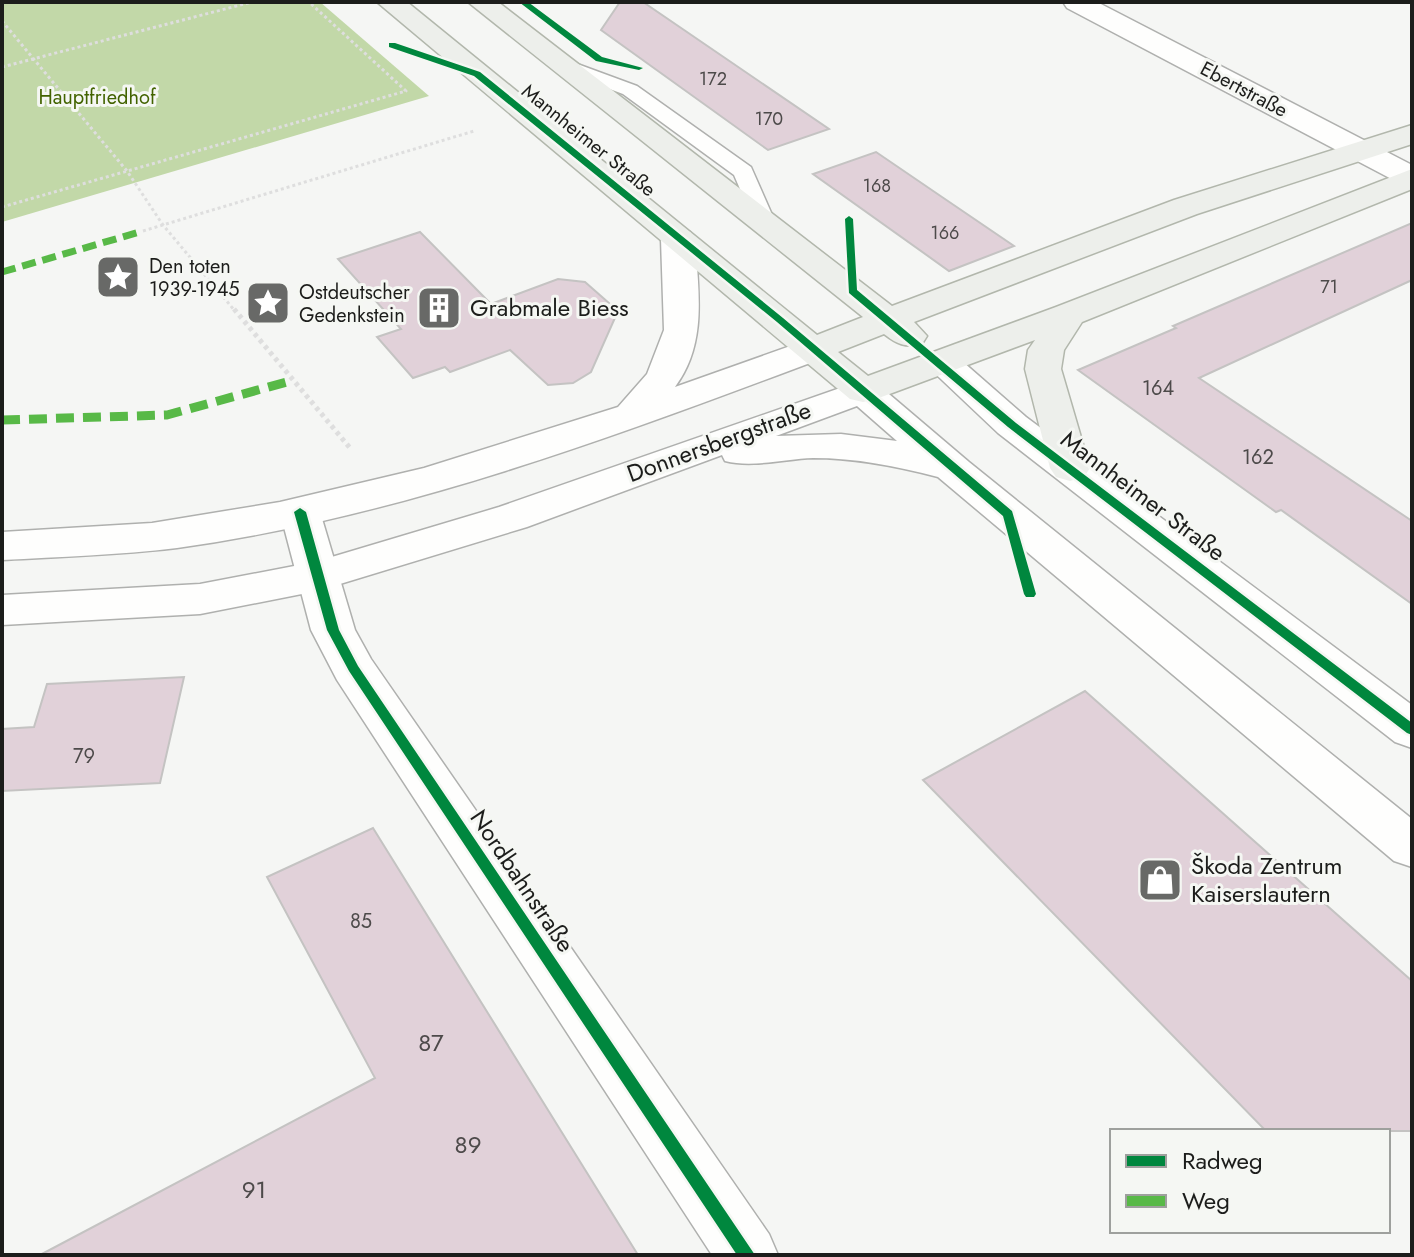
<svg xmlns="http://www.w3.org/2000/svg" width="1414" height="1257" font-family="Jost,sans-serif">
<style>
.forest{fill:#c2d8a8}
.building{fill:#e1d1d9;stroke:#c4c3c2;stroke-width:2}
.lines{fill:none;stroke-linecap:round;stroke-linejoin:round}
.service-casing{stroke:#afb0ae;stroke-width:3}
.minor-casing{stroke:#afb0ae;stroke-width:3}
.secondary-casing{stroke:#afb0ae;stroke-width:3}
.primary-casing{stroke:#b2b7ac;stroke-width:3}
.path-far1{stroke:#dedede;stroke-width:3;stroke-dasharray:3 3;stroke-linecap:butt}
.path{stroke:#dedede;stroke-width:5;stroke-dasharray:4 4;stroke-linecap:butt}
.service{fill:#fefefd;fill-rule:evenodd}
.minor{fill:#fefefd;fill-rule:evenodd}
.secondary{fill:#fefefd;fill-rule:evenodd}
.primary{fill:#edefeb;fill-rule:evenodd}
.quiet-far1{stroke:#58b947;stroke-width:7;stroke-dasharray:14 7;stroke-linecap:butt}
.quiet{stroke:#58b947;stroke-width:9;stroke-dasharray:18 9;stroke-linecap:butt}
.cycleway-casing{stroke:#f5f7f3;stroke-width:5}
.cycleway{fill:#00873e;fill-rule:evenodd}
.labels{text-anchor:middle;stroke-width:6;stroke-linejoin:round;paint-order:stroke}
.far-number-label{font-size:18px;fill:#4d4a4a}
.far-street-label{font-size:20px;fill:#1c1d1b;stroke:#f5f7f3}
.far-park-label{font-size:20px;fill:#426300;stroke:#f5f7f3}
.far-poi-label{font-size:20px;fill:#1c1d1b;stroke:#f5f7f3;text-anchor:start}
.number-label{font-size:20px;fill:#4d4a4a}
.poi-label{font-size:24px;fill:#1c1d1b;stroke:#f5f7f3;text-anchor:start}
.street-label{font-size:24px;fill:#1c1d1b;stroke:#f5f7f3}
.near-number-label{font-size:24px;fill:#4d4a4a}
</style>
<rect width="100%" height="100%" fill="#f5f6f4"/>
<path class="forest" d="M2 2H320L429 96 2 222Z"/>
<path class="building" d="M620 2H643L829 129 768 150 601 30Z
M876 152 942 197 1014 246 949 271 813 174Z
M1412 223V280L1199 378 1412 521V604L1281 510 1276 512 1078 370 1176 328 1173 326Z
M420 232 491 304 558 279 585 282 618 311 591 372 573 383 548 385 510 350 450 372 445 367 413 378 377 337 401 329 338 259Z
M184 677 160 783 2 791V729L34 727 47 684Z
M1085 691 1412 981V1131H1266L923 780Z
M373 828 638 1255H40L375 1078 267 877Z"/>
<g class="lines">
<g class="service-casing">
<path id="service" d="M561 58 637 86 751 167 777 226 774 231H758L734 175 623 94 554 68 551 64 554 60Z"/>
</g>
<g class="minor-casing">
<path id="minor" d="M1063 2H1097L1412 165V186L1401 184 1067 8Z
M300 499 314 503 320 512 355 630 371 659 769 1234 778 1255H712L337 680 311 630 280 512 286 503Z"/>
</g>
<g class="secondary-casing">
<path id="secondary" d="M678 229 690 232 695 239C698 290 708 343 675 387L813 338 826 341 831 349 826 357C616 436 401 517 177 548 119 555 60 557 2 560V532L152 523 280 502 424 468 618 407 647 374 664 330 661 239 666 232Z
M942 352 955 355 1026 417 1412 705V748L1395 742 998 433 924 363 929 355Z
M863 380 876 383 969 462 1412 819V867L1394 861 938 477C896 466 856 458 813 458 785 459 752 468 725 461L722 455 527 527 317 591 200 614 2 625V595L200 584 315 562 499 507ZM857 406 897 441 841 434 776 436Z"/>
</g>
<g class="primary-casing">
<path id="primary" d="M377 2H407L817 335 863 317 468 2H498L892 306 1174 200 1412 125V144L1197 214 914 322 927 336 922 344C905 348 897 344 884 334L838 352 868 376 1056 307 1412 169V189L1082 322 1064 350 1061 369 1090 468 1084 477 1070 481 1056 477 1050 468 1025 369 1028 350 1035 340 876 399 863 402 850 399Z"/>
</g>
<path class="path-far1" d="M2 21 127 171 163 225 235 311
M2 67 252 2
M2 207 406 91 309 2
M143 231 474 131"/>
<path class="path" d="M234 309 350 448"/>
<use href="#service" class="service"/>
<use href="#minor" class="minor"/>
<use href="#secondary" class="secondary"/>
<use href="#primary" class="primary"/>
<path class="quiet-far1" d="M2 272 143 231"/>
<path class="quiet" d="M2 420 167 415 294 380"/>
<g class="cycleway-casing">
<path id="cycleway" d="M519 2H528L602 57 643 68 639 70 596 61Z
M389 43H395L480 72 783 318 1012 511 1036 594 1034 597H1026L1024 594 1003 516 777 322 474 76 389 47Z
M849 216 853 219 857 290 1016 423 1412 723V735L1407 733 1008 427 849 293 845 219Z
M300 508 306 512 339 630 358 666 755 1255H737L349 671 327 630 294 512Z"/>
</g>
<use href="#cycleway" class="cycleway"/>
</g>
<defs>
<g id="sight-square" transform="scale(2.3)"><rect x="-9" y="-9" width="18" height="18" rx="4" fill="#686967" stroke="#f5f7f3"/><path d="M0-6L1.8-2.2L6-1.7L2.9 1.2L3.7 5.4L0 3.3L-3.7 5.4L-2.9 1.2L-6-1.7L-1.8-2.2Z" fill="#fff"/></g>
<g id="building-square" transform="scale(2.3)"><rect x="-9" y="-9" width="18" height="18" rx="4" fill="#686967" stroke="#f5f7f3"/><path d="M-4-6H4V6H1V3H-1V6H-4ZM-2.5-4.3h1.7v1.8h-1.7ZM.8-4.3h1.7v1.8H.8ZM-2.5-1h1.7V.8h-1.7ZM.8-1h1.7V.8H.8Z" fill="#fff"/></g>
<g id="shop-square" transform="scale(2.3)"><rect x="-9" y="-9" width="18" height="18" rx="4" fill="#686967" stroke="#f5f7f3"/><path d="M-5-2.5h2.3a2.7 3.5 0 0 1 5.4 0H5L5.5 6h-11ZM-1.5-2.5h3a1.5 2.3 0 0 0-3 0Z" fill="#fff"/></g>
</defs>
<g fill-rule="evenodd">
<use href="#sight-square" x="118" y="277"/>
<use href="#sight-square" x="268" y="303"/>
<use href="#building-square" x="439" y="308"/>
<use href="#shop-square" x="1160" y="880"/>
</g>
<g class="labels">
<g class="far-number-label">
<text x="713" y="85">172</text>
<text x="769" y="125">170</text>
<text x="877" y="192">168</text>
<text x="945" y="239">166</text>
<text x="1329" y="293">71</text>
</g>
<g class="far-street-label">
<text transform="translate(1244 89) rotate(28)" y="7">Ebertstraße</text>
<text transform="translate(589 140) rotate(39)" y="7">Mannheimer Straße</text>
</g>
<g class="far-park-label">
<text x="97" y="104">Hauptfriedhof</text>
</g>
<g class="far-poi-label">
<text x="149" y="273">Den toten<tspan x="149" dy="23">1939-1945</tspan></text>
<text x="299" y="299">Ostdeutscher<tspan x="299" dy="23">Gedenkstein</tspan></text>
</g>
<g class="number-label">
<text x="1158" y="395">164</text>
<text x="1258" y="464">162</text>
<text x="84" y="763">79</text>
<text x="361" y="928">85</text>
</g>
<g class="poi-label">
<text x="470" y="316">Grabmale Biess</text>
<text x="1191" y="874">Škoda Zentrum<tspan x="1191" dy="28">Kaiserslautern</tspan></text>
</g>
<g class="street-label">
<text transform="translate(719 442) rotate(-20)" y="8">Donnersbergstraße</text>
<text transform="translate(1143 496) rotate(37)" y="8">Mannheimer Straße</text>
<text transform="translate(522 881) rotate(56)" y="8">Nordbahnstraße</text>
</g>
<g class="near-number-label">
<text x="431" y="1051">87</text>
<text x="468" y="1153">89</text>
<text x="254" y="1198">91</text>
</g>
</g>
<rect width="1414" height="1257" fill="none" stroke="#1c1d1b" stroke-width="8"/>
<rect x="1110" y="1129" width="280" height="104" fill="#f5f7f3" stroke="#9ea09d" stroke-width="2"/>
<rect x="1126" y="1155" width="40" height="12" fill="#00873e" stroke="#9ea09d" stroke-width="2"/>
<text x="1182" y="1169" font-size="24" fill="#1c1d1b">Radweg</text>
<rect x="1126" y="1195" width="40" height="12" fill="#58b947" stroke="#9ea09d" stroke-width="2"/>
<text x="1182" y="1209" font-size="24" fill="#1c1d1b">Weg</text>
</svg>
